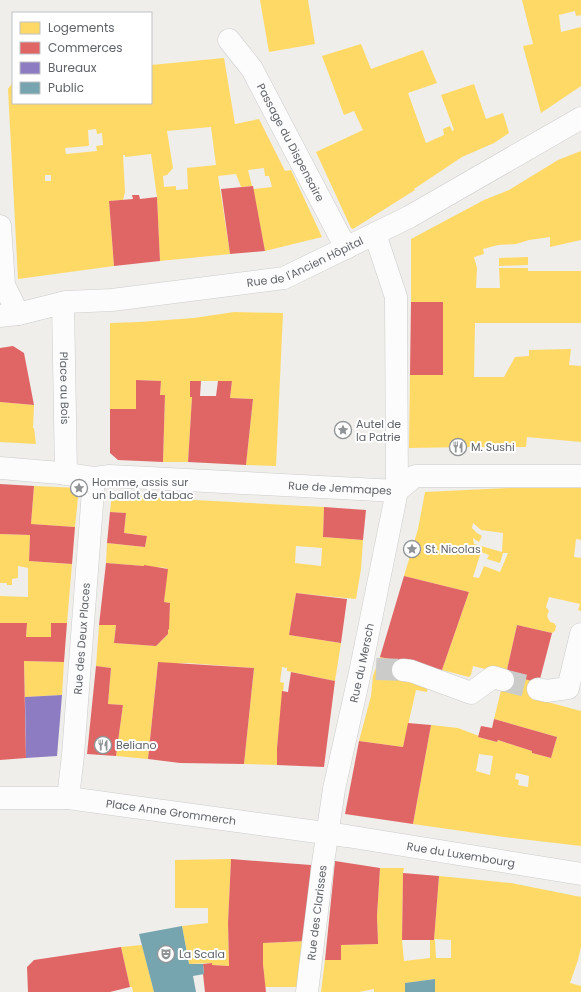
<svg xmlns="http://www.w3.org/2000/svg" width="581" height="992" font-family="Poppins,sans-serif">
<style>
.homes{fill:#ffd966;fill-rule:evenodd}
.shops{fill:#e06666}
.offices{fill:#8e7cc3}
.public{fill:#76a5af}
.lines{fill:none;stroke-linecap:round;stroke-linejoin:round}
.minor-tunnel{stroke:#cbcbca;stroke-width:22;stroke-dasharray:22 11;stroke-linecap:butt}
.minor-casing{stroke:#cbcccc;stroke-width:23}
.minor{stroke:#fdfcfc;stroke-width:22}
.labels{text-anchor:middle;stroke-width:4;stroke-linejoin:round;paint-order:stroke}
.street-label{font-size:11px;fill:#5f6368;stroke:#fff}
.poi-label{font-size:11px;fill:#5f6368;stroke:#fff;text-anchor:start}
</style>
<rect width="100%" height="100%" fill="#efeeea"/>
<path class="homes" d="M260 0H308L315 44 269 52Z
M522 0H581V15L576 16 575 11 559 15 561 32 581 27V86L541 113 523 46 533 44Z
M361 44 371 69 423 50 437 83 408 93 426 143 444 135 443 129 450 126 452 131 454 130 441 95 474 84 486 119 503 113 509 133 494 143 462 157 414 189 415 190 353 229 351 228 316 152 363 130 354 111 344 115 322 56Z
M224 58 235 124 259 119 285 171 291 170 322 237 265 251 253 189 272 187 269 176H265L264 168 248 170 252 186 241 187 236 174 218 176 230 254 160 261 157 197 151 154 125 157V155H123L125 192 123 200 109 201 114 266 18 279 8 89 13 82V103H151V65ZM211 127 216 165 187 168 188 189 176 190V186L164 187 163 176 167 175 173 168 167 131ZM96 129 97 134 102 133 103 145 96 146 97 151 66 154 65 148 88 146 89 145 88 130ZM45 175H51V181H45Z
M581 151V240L550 247V237L529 240 516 244 498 245 483 249 484 254 474 257 477 268 476 288H500L499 268H528V271H581V323H475L474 377H504L515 357 529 356V350L571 349 569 365 581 366V442L527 437 526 447H471L409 448 410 375H443V302H411V239L484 200 509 190 558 160Z
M528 257V265L499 266V258Z
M234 312 283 313 276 466 246 465 253 399 230 398 232 381H190V397H192L188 462H163L165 395H160L161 381 136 380V409H110V323L139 322 194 318Z
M0 402 34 405 33 428H34L36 444 0 442Z
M34 486 79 488 75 527 31 524Z
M508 488H581V540L576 539 574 557 581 558V611L578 610 580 604 549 597 546 607 549 611 547 616 550 622 554 623 556 626 555 631 552 633 517 625 506 674 539 683 536 699 581 711V846L504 837 413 824 431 725 458 728 479 736 478 737 497 742 498 740 532 751V753L551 758 557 737 494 719 505 674 473 666 471 675 469 677 442 670 469 592 404 576 418 529 425 492ZM473 523 481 530 503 533 502 552 474 544 473 538 479 542 482 536 477 533 472 528ZM481 552 489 555 487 559 500 563 503 553H508L500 572 484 566 479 578 473 577ZM479 754 493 756 490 775 476 771ZM516 773 529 776 528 787 518 785 519 780 515 779Z
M112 493 176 499 324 507 323 537 363 540 361 569 356 599 296 593 289 635 341 643 335 681 287 671V668L282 667 280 682 284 683 277 748V765L244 764 254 668 187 663 170 664 158 662 148 759 116 756 123 705 108 704 111 668 96 666 99 625H116L114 643 156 646 168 634 170 603 164 602 167 568 106 563 107 543 145 547 147 536 124 533 126 513 110 512ZM296 546 322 548 321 566 295 563Z
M0 534 30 535 29 561 72 564 67 623H51V637H26L27 623H0V596L28 597V568L18 566V578L12 579V585H7V583H0Z
M380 657 405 662 428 683 427 692 416 690 403 747 359 741 371 696 373 676Z
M24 661 64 662 62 695 25 697Z
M231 859 228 923 229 966 212 965V963L189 964 182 926 208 923V908H175V860Z
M380 868H404L403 873 402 940 404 961 430 958V939L435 940 436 958H451V940L434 939 439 876 511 883 581 897V947L578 960 570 983 581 986V992H435V979L405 983V992H374V989L359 992H321L325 960H341V945L378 944 377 916Z
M306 941 299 987H265L263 964V943Z
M142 945 151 980 154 992H133L132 987H130L121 947Z"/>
<path class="shops" d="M253 186 265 251 230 254 221 189Z
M132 195H139L140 199 157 197 160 261 114 266 109 201 133 199Z
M411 302H443V375H410Z
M13 346 24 353 34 405 0 402V348Z
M136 380 161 381 160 395H165L163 462 118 460 110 453V409H136Z
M190 381H201L200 396H216L218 381H232L230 398 253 399 246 465 188 462 192 397H190Z
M0 484 34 486 31 524 75 527 72 564 29 561 30 535 0 534Z
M324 507 366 510 363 540 323 537Z
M110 512 126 513 124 533 147 536 145 547 107 543Z
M106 563 144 566V565L168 569 164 602 170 603 169 630 168 629V634L156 646 114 643 116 625H99Z
M404 576 469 592 442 670 380 657Z
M296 593 347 599 341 643 289 635Z
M0 623H27L26 637H51V623H67L64 662 24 661 26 758 0 760Z
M517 625 552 633 539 683 506 674Z
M158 662 254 668 244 764 180 763 148 759Z
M96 666 111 668 108 704 123 705 116 756 87 754Z
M291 672 335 681 324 767 277 765V748L282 691 288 692Z
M494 719 557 737 551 758 532 753V751L498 740 497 742 478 737 481 726 492 728Z
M408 723 431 725 413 824 345 814 359 741 403 747Z
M231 859 311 865 306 941 263 943V964L266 992H205L203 974H204L203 964 212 963V965L229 966 228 923Z
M335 861 380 868 377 916 378 942V944L341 945V960H325Z
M403 873 439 876 434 940H402Z
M121 947 130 987 110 992H28L27 967 34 960Z"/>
<path class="offices" d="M62 695 57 756 26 758 25 697Z"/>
<path class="public" d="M182 926 189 964H203L204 974 193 976 196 992H154L139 934Z
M435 979V992H405V983Z"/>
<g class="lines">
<path class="minor-tunnel" d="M376 669 403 670
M503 680 538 689"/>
<g class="minor-casing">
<g id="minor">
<path id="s1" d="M229 40 252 69 346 248"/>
<path d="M0 226 4 285 18 314"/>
<path id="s2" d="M63 303 66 473"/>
<path id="s3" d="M0 316 18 314 66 302 112 300 284 278 409 217 581 118"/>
<path id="s4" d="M0 468 60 473 94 478 110 476 397 491 415 476H581"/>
<path d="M403 670 411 671 471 693 493 677 503 680"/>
<path d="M538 689 547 691 568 688 581 634"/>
<path id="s5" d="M0 798H68L347 836 581 874"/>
<path id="s6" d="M68 798 73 755 94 478"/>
<path id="s7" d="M307 992 323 863 334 789 361 668 397 491 396 297 375 234"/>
</g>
</g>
<use href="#minor" class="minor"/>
</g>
<defs>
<g id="sight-ring" transform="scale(0.9)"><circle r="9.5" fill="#fff" stroke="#919496" stroke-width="1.5"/><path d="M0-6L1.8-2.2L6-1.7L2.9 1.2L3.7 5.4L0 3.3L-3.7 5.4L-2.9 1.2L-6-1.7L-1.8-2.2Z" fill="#919496"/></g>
<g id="restaurant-ring" transform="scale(0.9)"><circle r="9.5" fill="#fff" stroke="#919496" stroke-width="1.5"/><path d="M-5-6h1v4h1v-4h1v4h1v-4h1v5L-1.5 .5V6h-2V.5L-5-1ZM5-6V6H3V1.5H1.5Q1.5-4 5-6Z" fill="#919496"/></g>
<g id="theatre-ring" transform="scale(0.9)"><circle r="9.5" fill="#fff" stroke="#919496" stroke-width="1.5"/><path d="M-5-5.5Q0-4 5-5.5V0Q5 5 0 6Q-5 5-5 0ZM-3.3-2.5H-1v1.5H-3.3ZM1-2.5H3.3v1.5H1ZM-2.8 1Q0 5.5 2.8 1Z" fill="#919496"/></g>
</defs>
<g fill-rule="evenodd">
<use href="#sight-ring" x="343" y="430"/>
<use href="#restaurant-ring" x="458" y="447"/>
<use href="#sight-ring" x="79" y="488"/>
<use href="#sight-ring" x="412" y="549"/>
<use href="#restaurant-ring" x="103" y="745"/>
<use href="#theatre-ring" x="166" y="954"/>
</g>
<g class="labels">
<g class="street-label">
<text dy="4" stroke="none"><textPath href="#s1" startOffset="120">Passage du Dispensaire</textPath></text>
<text dy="4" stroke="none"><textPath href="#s3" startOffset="312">Rue de l'Ancien Hôpital</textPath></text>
<text dy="4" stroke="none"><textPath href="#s2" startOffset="85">Place au Bois</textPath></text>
<text dy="4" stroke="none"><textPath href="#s4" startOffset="341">Rue de Jemmapes</textPath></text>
<text dy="4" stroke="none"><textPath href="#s6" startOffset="160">Rue des Deux Places</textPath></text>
<text dy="4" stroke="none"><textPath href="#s7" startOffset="334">Rue du Mersch</textPath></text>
<text dy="4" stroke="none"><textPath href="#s5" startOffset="172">Place Anne Grommerch</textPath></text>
<text dy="4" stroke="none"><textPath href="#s5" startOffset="465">Rue du Luxembourg</textPath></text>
<text dy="4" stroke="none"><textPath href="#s7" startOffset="80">Rue des Clarisses</textPath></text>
</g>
<g class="poi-label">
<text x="356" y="428">Autel de<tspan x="356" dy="13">la Patrie</tspan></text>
<text x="471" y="451">M. Sushi</text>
<text x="92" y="486">Homme, assis sur<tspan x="92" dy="13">un ballot de tabac</tspan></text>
<text x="425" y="553">St. Nicolas</text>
<text x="116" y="749">Beliano</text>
<text x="179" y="958">La Scala</text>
</g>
</g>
<rect x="12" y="12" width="140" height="92" fill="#ffffff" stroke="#bfc1c3"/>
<rect x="20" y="22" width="20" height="12" fill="#ffd966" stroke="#bfc1c3"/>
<text x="48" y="32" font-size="12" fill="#5f6368">Logements</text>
<rect x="20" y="42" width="20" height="12" fill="#e06666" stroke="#bfc1c3"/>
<text x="48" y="52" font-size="12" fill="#5f6368">Commerces</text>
<rect x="20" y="62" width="20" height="12" fill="#8e7cc3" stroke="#bfc1c3"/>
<text x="48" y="72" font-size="12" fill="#5f6368">Bureaux</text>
<rect x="20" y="82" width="20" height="12" fill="#76a5af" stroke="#bfc1c3"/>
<text x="48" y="92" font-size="12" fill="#5f6368">Public</text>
</svg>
